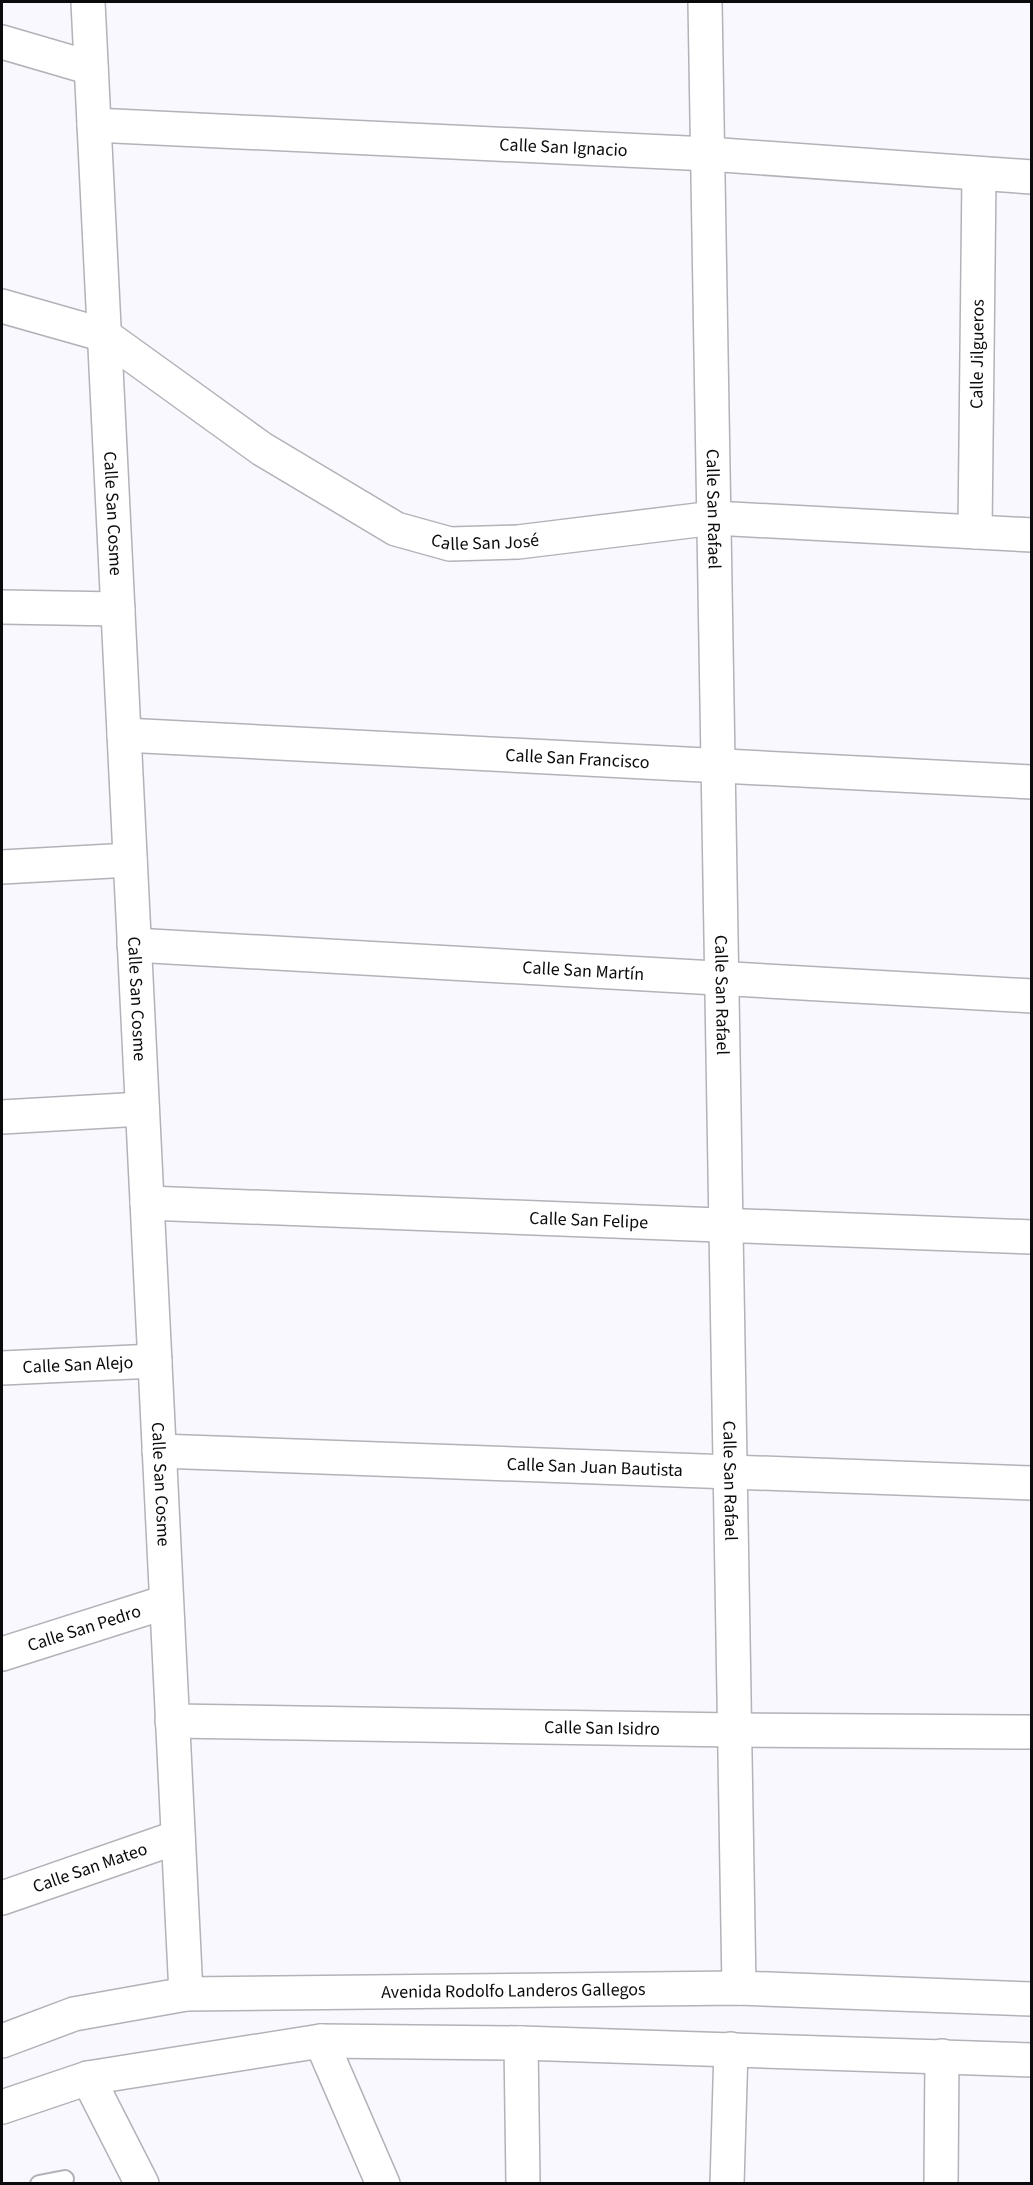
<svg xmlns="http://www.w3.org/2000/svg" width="1033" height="2185" font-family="'Source Sans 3',sans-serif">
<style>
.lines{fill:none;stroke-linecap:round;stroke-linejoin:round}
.service-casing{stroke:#b2b2b8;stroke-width:20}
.minor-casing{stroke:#b2b2b8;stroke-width:36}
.secondary-casing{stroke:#b2b2b8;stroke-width:36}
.service{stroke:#fff;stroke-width:16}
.minor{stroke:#fff;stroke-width:33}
.secondary{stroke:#fff;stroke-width:33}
.labels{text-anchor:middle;stroke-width:6;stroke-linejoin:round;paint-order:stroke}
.street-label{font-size:18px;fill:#0b0b0d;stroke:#f8f8fe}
</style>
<rect width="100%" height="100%" fill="#f8f8fe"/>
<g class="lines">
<g class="service-casing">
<path id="service" d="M39 2184 65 2179"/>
</g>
<g class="minor-casing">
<g id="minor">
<path id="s1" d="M88 2 186 1994"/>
<path id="s2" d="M705 2 739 1988"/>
<path d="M2 42 91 68"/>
<path id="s3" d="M94 125 708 154 1032 177"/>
<path id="s4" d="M2 306 104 335 262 449 396 529 450 544 518 542 714 518 1032 535"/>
<path id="s5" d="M975 532 979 175"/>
<path d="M2 607 118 609"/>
<path id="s6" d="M124 735 1032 782"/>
<path d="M2 867 130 860"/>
<path id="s7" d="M134 945 1032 996"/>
<path d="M2 1117 142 1109"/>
<path id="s8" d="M147 1203 1032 1237"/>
<path id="s9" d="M2 1368 155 1361"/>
<path id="s10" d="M159 1451 1032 1483"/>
<path id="s11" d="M2 1654 166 1602"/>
<path id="s12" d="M172 1721 734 1730 1032 1732"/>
<path id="s13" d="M2 1898 178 1837"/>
<path d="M321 2041 383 2184"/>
<path d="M521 2043 523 2184"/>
<path d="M88 2078 142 2184"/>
<path d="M727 2184 731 2049"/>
<path d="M941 2184 942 2056"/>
</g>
</g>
<g class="secondary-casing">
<g id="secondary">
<path id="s14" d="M2 2041 74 2014 186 1994 739 1988 1032 1999"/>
<path d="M2 2107 88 2078 321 2041 521 2043 1032 2060"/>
</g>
</g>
<use href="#service" class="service"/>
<use href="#minor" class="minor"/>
<use href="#secondary" class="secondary"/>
</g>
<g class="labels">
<g class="street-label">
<text dy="6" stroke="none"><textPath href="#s3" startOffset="470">Calle San Ignacio</textPath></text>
<text dy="6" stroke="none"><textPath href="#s5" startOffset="178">Calle Jilgueros</textPath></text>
<text dy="6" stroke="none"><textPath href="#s2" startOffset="507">Calle San Rafael</textPath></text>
<text dy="6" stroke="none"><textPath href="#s1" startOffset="512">Calle San Cosme</textPath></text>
<text dy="6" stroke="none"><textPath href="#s4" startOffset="548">Calle San José</textPath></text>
<text dy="6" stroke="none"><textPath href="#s6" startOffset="454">Calle San Francisco</textPath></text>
<text dy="6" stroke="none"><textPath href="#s7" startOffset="450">Calle San Martín</textPath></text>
<text dy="6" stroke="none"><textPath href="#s2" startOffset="993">Calle San Rafael</textPath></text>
<text dy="6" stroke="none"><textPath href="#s1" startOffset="998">Calle San Cosme</textPath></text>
<text dy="6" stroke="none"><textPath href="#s8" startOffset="442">Calle San Felipe</textPath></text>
<text dy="6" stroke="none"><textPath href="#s9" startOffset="76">Calle San Alejo</textPath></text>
<text dy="6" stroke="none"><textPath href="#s10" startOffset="436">Calle San Juan Bautista</textPath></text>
<text dy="6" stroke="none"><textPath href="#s2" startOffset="1479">Calle San Rafael</textPath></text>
<text dy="6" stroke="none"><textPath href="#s1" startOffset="1484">Calle San Cosme</textPath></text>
<text dy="6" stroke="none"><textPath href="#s11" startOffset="86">Calle San Pedro</textPath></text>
<text dy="6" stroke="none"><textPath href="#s12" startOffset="430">Calle San Isidro</textPath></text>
<text dy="6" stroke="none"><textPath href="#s13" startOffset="93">Calle San Mateo</textPath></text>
<text dy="6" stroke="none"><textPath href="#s14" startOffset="518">Avenida Rodolfo Landeros Gallegos</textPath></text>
</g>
</g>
<rect width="1033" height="2185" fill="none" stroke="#0b0b0d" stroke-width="6"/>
</svg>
